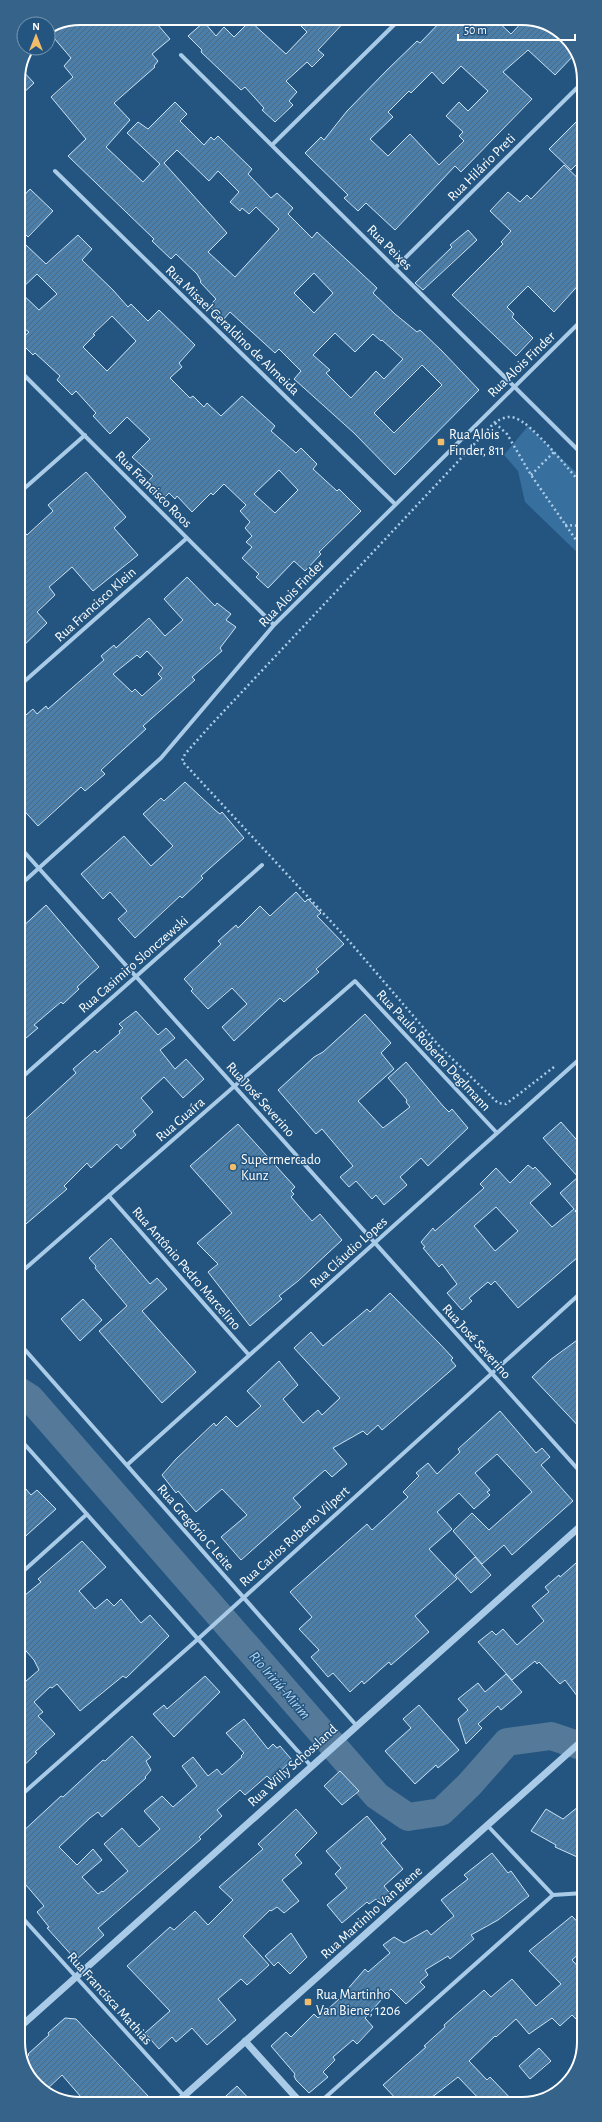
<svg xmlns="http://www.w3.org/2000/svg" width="602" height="2122" font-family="'Alegreya Sans',sans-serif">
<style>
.green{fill:#376f9e}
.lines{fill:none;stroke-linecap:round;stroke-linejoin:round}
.river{stroke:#557998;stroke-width:28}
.building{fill:url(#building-hatch);stroke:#cce3f5;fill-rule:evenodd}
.path{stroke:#a9cbe7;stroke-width:2.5;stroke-dasharray:2 3;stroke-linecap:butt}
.minor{stroke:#a9cbe7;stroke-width:4}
.tertiary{stroke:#a9cbe7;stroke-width:7}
.poi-dot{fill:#f2bd6b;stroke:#235580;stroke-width:1.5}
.labels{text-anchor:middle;stroke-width:3;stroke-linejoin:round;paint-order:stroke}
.street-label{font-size:14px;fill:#fff;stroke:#235580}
.poi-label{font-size:14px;fill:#fff;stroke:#235580;text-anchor:start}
.water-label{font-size:15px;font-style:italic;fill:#b4d5ee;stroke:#235580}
.rim{fill:none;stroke:#fff;stroke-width:2}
</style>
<defs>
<pattern id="building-hatch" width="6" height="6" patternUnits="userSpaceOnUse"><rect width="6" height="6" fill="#4b7fa9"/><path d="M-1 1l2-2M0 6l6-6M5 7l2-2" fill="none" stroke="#4b687f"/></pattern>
</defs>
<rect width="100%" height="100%" fill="#235580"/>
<path class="green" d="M528 426 583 479V558L525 502 518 471 504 455Z"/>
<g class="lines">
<path class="river" d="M19 1391 30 1398 377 1796 408 1817 441 1812 469 1785 507 1742 551 1736 584 1747"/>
</g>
<path class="building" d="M80 18H152L170 39 152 54 158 61 154 66 155 67 114 103 130 120 106 147 143 182 160 164 127 133 138 122 148 129 175 102 187 114 180 121 204 145 211 137 214 140 218 136 252 169 248 174 271 198 277 193 293 208 288 214 312 238 317 232 377 288 373 293 395 314 417 332 420 330 442 351 479 390 395 475 354 433 294 379 301 371 279 349 275 353 230 312 223 320 209 306 216 299 200 282 201 281 197 274 176 254 171 259 152 241 154 239 68 156 86 139 51 97 73 77 64 66 71 58 48 31ZM177 150 209 181 218 171 239 192 230 202 240 211 242 208 249 214 256 207 279 229 235 277 208 252 227 233 164 163ZM314 273 333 293 314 313 294 293ZM335 333 355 352 373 334 381 341 382 340 403 359 384 379 376 371 351 398 326 373 330 370 313 355ZM422 365 442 385 394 433 374 413Z
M293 18H348L318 50 324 55 312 67 307 62 286 81 297 92 289 101 293 105 275 122 262 110 264 108 245 87 241 90 201 52 202 50 188 36 204 22 216 36 224 27 234 37 250 21 286 54 307 32Z
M444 18H494L511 34 526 18 530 19 563 34 575 54 555 75 528 50 503 72 532 99 461 172 455 166 395 230 366 203 358 211 344 198 348 195 305 153 321 137 324 140 347 111 387 70 417 41 420 43ZM461 66 488 91 468 111 459 102 446 116 463 132 459 136 464 141 439 165 410 134 388 156 370 139 393 117 388 112 409 91 411 93 432 72 443 84Z
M22 70 34 83 18 98V80Z
M583 115V158L571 170 549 149Z
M564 165 583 183V280L554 312 528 286 507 307 514 314 512 317 533 338 516 356 452 295 503 244 501 242 511 231 490 211 508 192 520 202 527 195 531 199Z
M30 189 53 211 28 237 18 227V202Z
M468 230 477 240 423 290 415 283 452 247 450 245Z
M78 235 92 249 82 260 113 290 128 307 131 304 148 321 159 310 195 345 179 363 182 367 170 378 190 398 193 396 204 407 207 403 221 416 242 396 275 426 271 431 296 453 301 448 317 464 313 469 337 491 339 489 361 511 319 552 321 554 305 571 294 561 268 588 256 577 259 574 242 558 252 547 246 542 252 536 245 528 250 522 240 511 246 505 224 484 213 495 211 493 192 512 177 496 175 499 169 493 162 500 146 484 153 476 132 457 150 439 127 417 110 434 93 416 96 413 76 391 72 395 57 380 60 376 35 353 33 355 19 341 29 332 18 324V253L26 245 46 264ZM37 274 57 294 39 310 19 291ZM112 316 136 341 107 371 83 347 95 335 93 334ZM279 470 298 490 275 513 254 494Z
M86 472 126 517 114 528 138 555 93 591 72 567 49 587 55 595 37 612 47 623 18 651V525L27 535 53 511 48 505Z
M187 577 215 606 217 603 231 614 226 620 236 627 220 648 222 651 192 677 195 680 143 726 146 729 101 770 105 774 85 791 81 787 38 826 18 804V730L24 725 20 720 33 709 37 714 46 706 48 709 104 660 101 656 114 645 116 648 149 618 165 636 183 620 164 599ZM147 651 163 668 158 674 162 678 142 696 135 689 132 692 113 674 137 655 140 658Z
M185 782 215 810 220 814 222 812 244 838 201 876 203 878 182 898 180 896 135 938 118 919 127 911 110 892 103 899 81 874 124 836 151 866 173 846 143 814 161 798 164 801Z
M296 892 305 902 308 899 321 913 317 916 344 944 316 969 319 972 284 1002 280 998 234 1041 222 1027 247 1004 232 988 208 1009 191 991 193 989 184 979 221 944 218 941 236 925 238 928 260 906 270 916Z
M46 905 99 967 77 987 79 989 63 1004 61 1002 34 1025 38 1028 19 1044V968L26 961 19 952V930Z
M136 1011 158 1035 166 1028 175 1038 160 1050 175 1069 186 1059 204 1079 183 1098 164 1077 141 1098 153 1112 133 1131 136 1135 121 1149 117 1144 91 1168 87 1163 64 1186 67 1189 19 1230V1125L76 1073 73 1069 95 1050 97 1053 120 1033 119 1031 123 1028 119 1024Z
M365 1014 391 1043 381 1053 394 1069 358 1101 383 1128 410 1107 406 1102 407 1100 388 1078 406 1062 443 1106 449 1112 452 1109 468 1128 428 1166 421 1158 400 1177 407 1185 384 1205 376 1195 372 1199 356 1181 349 1187 340 1177 353 1166 322 1129 316 1134 278 1090 314 1057 323 1052Z
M561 1122 583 1147V1203L575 1211 583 1220 584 1252 518 1308 495 1281 491 1285 488 1282 469 1298 472 1301 462 1310 447 1293 457 1284 442 1264 439 1267 423 1248 425 1247 421 1242 433 1228 435 1231 484 1188 480 1184 496 1168 510 1183 528 1165 533 1169 535 1167 551 1184 530 1203 552 1227 574 1209 560 1193 578 1177 543 1138ZM496 1207 518 1231 495 1251 474 1226Z
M238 1124 295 1187 291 1191 294 1194 291 1197 312 1221 320 1214 342 1240 298 1281 279 1296 282 1299 250 1326 208 1272 218 1264 197 1243 232 1213 190 1166Z
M111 1238 150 1284 157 1278 167 1289 142 1311 196 1372 162 1403 99 1331 127 1306 95 1268 96 1266 89 1258Z
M390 1293 440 1344 453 1358 451 1360 456 1366 382 1430 378 1425 367 1435 363 1431 333 1448 347 1464 332 1477 325 1470 293 1498 301 1507 241 1560 221 1537 247 1515 222 1489 196 1512 178 1491 176 1493 162 1475 176 1459 214 1423 216 1426 226 1416 237 1427 261 1406 247 1391 279 1361 298 1385 283 1399 303 1423 318 1410 322 1415 340 1398 294 1348 311 1332 323 1346 367 1309 370 1312Z
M83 1299 102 1320 80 1341 61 1319Z
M584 1335V1432L532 1377 550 1360Z
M500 1411 536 1453 542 1448 550 1457 541 1465 573 1501 512 1555 504 1545 482 1564 453 1531 472 1513 489 1530 532 1492 497 1454 475 1473 490 1490 487 1492 490 1495 474 1509 459 1493 437 1512 452 1529 429 1549 457 1579 415 1616 429 1632 391 1665 389 1662 364 1684 362 1681 350 1692 333 1673 328 1677 311 1657 319 1650 299 1629 312 1617 290 1592 367 1524 372 1530 408 1497 403 1492 419 1476 416 1473 428 1463 437 1474 460 1452 458 1449Z
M19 1481 31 1495 37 1490 56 1509 19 1542Z
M82 1541 106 1567 79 1591 95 1609 107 1599 114 1606 121 1599 141 1623 150 1615 169 1636 126 1678 123 1676 80 1711 57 1684 52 1688 50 1687 34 1702 43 1712 38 1716 55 1734 35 1752 37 1753 19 1770V1687L39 1670 34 1660 19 1643V1600L41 1582 38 1579Z
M584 1556V1705L565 1680 560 1684 539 1662 537 1664 535 1661 512 1680 478 1642 492 1631 496 1635 503 1629 517 1645 544 1621 532 1606 549 1592 545 1587 559 1575 560 1577Z
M475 1557 491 1575 471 1593 455 1575Z
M506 1674 522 1692 501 1710 498 1706 478 1724 482 1728 466 1744 458 1719 468 1710 458 1699 478 1683 485 1692Z
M205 1676 220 1692 174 1737 153 1714 164 1705 167 1709Z
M419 1705 459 1750 438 1768 436 1765 415 1784 385 1751 411 1728 403 1719Z
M244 1719 268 1749 273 1744 277 1748 280 1746 292 1760 271 1780 267 1776 245 1795 240 1790 217 1810 222 1816 199 1837 201 1839 98 1928 104 1935 76 1960 47 1928 49 1927 37 1912 44 1906 19 1877V1835L61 1796 63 1797 103 1760 105 1761 132 1736 151 1757 146 1761 151 1770 145 1777 146 1778 102 1817 98 1812 90 1818 59 1847 77 1865 93 1849 102 1860 82 1877 98 1894 102 1891 103 1892 128 1871 104 1844 122 1828 139 1847 160 1829 144 1811 162 1796 173 1807 197 1786 182 1766 193 1757 208 1776 217 1769 222 1775 242 1757 241 1756 244 1753 226 1733Z
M340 1771 359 1791 342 1805 324 1786Z
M584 1802V1860L555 1847 556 1845 531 1831 546 1809 563 1819Z
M296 1809 317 1833 295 1855 302 1863 282 1880 299 1901 284 1913 277 1907 271 1911 270 1910 243 1936 269 1965 247 1985 241 1979 218 1999 236 2020 207 2045 192 2028 176 2042 172 2037 159 2049 145 2033 170 2011 127 1966 170 1927 174 1930 195 1911 208 1925 233 1900 219 1887 263 1849 258 1844Z
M367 1816 386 1839 381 1843 403 1869 384 1886 391 1895 380 1904 376 1899 369 1904 367 1902 342 1923 327 1905 347 1888 335 1874 341 1868 326 1851Z
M492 1853 508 1873 511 1871 529 1896 498 1920 471 1935 474 1939 450 1959 448 1956 425 1970 428 1975 420 1982 425 1987 406 2004 391 1989 365 2018 373 2027 357 2044 353 2040 333 2057 335 2060 323 2072 328 2077 309 2093 296 2080 294 2076 295 2074 271 2046 286 2032 291 2037 314 2014 318 2018 339 1999 365 1969 368 1972 390 1953 383 1945 394 1937 404 1943 427 1930 431 1935 454 1916 441 1900 468 1879 464 1875Z
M572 1916 584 1929V1949L572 1960 584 1973V2012L576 2019 572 2015 560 2026 552 2018 529 2034 516 2019 496 2037 495 2036 469 2061 487 2080 490 2077 515 2103H483L458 2077 431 2098 437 2103H400L383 2085 426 2047 424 2046 445 2027 444 2025 484 1990 491 1997 512 1979 536 2006 561 1984 529 1951Z
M291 1933 307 1957 290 1974 278 1962 274 1966 265 1956Z
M65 2018 76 2019 149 2097 141 2104H87L62 2075 45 2091 39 2088 23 2061 29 2055 28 2054 49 2035 48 2033Z
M539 2048 551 2061 530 2079 519 2066Z
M237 2086 253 2103 217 2104Z"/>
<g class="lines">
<path class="path" d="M495 423 507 434 531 475 583 550
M531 475 554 452
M565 525 583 526
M554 1067 506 1104 498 1103 440 1047 349 941 182 761 185 754 210 726 495 422C501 419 508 415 515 418 532 423 570 471 583 486"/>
<path class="minor" d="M181 55 583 455
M272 145 401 18
M55 171 395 504
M395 268 583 82
M18 369 274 625
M18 494 85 435
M18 687 187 538
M18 845 584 1476
M19 886 161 758 274 625 583 319
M19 1080 262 865
M109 1196 249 1355
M19 1274 355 981 497 1133
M19 1343 356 1725
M19 1438 311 1766
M127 1465 583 1056
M19 1575 87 1514
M19 1797 198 1639 584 1290
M487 1825 553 1895 584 1893
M19 1914 184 2096
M319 2103 553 1895"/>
<path class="tertiary" d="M19 2028 584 1523
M245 2041 301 2103
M175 2104 584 1739"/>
</g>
<g class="poi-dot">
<rect x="437" y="438" width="8" height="8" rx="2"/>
<circle cx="233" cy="1167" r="4"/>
<rect x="304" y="1998" width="8" height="8" rx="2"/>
</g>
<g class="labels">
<g class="street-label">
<text transform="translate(481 167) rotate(-45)" y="5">Rua Hilário Preti</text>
<text transform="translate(390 247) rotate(45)" y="5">Rua Peixes</text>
<text transform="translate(233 330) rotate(44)" y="5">Rua Misael Geraldino de Almeida</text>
<text transform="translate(521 364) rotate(-44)" y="5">Rua Alois Finder</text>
<text transform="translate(154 489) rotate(45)" y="5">Rua Francisco Roos</text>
<text transform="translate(291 593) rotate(-46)" y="5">Rua Alois Finder</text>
<text transform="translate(95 604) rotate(-42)" y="5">Rua Francisco Klein</text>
<text transform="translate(133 964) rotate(-41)" y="5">Rua Casimiro Slonczewski</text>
<text transform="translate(434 1050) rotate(47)" y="5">Rua Paulo Roberto Deglmann</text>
<text transform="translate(261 1099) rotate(48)" y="5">Rua José Severino</text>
<text transform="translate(180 1119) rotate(-41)" y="5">Rua Guaíra</text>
<text transform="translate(348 1252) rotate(-42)" y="5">Rua Cláudio Lopes</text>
<text transform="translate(187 1268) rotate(49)" y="5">Rua Antônio Pedro Marcelino</text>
<text transform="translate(477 1341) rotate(48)" y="5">Rua José Severino</text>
<text transform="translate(196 1527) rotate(49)" y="5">Rua Gregório C Leite</text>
<text transform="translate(294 1536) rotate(-42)" y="5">Rua Carlos Roberto Vilpert</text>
<text transform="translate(292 1765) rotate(-42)" y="5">Rua Willy Schossland</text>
<text transform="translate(371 1912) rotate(-42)" y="5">Rua Martinho Van Biene</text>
<text transform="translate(110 1998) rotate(48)" y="5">Rua Francisca Mathias</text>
</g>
<g class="poi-label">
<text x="449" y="439">Rua Alois<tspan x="449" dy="16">Finder, 811</tspan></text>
<text x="241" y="1164">Supermercado<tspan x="241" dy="16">Kunz</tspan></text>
<text x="316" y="1999">Rua Martinho<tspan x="316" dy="16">Van Biene, 1206</tspan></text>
</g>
<g class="water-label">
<text transform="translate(280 1685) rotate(49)" y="5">Rio Iririú-Mirim</text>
</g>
</g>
<path d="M0 0H602V2122H0ZM80 25H522A55 55 0 0 1 577 80V2042A55 55 0 0 1 522 2097H80A55 55 0 0 1 25 2042V80A55 55 0 0 1 80 25Z" fill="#35638a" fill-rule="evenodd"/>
<path class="rim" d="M80 25H522A55 55 0 0 1 577 80V2042A55 55 0 0 1 522 2097H80A55 55 0 0 1 25 2042V80A55 55 0 0 1 80 25Z"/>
<g transform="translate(36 36)"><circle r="19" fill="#235580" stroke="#7b99b3"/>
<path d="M0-3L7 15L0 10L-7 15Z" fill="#f2bd6b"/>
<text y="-6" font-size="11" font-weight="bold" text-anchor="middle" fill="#ffffff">N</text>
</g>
<path d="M458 34v6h117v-6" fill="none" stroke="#ffffff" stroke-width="2"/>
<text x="464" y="34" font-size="12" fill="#ffffff" stroke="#235580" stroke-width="3" paint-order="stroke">50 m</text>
</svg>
